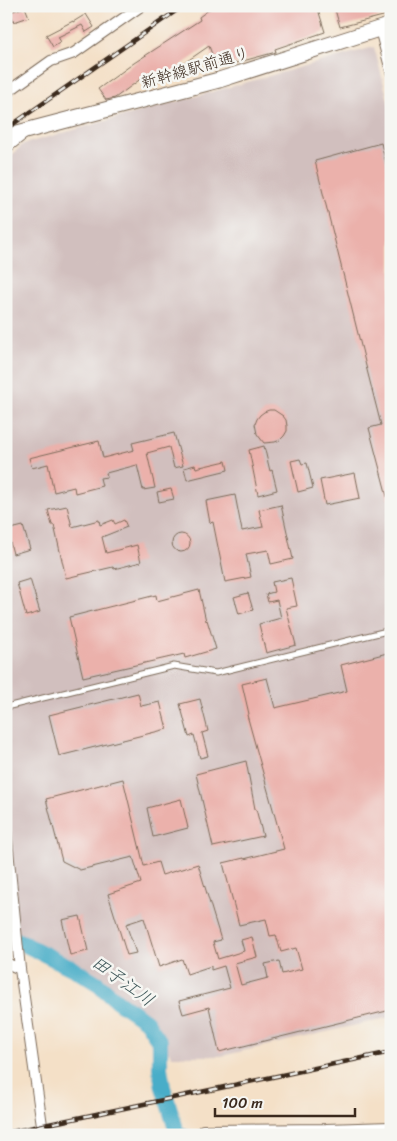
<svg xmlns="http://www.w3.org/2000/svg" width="397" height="1141" font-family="Sriracha,'Klee One',sans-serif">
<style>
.industrial{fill:#d1bfbe}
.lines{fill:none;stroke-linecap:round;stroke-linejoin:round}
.stream{stroke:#49adc8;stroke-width:2.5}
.river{stroke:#49adc8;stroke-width:16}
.building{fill:#ebb1ab}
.lane-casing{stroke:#7c6a59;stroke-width:7}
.street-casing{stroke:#7c6a59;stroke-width:12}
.secondary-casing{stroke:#7c6a59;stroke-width:17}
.lane{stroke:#fff;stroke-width:5}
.street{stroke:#fff;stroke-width:10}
.secondary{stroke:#fff;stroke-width:15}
.rail-casing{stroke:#3b2a1e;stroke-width:4.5}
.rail{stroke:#f6f6f2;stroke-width:2.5;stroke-dasharray:8;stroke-linecap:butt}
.labels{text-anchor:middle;stroke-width:5;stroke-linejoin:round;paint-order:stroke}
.street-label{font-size:16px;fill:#3b2a1e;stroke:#f6f6f2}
.water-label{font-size:18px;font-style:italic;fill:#40585a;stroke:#f6f6f2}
</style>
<rect width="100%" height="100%" fill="#f6f6f2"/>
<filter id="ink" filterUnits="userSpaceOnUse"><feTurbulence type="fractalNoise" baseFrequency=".02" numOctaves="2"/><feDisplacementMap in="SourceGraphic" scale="10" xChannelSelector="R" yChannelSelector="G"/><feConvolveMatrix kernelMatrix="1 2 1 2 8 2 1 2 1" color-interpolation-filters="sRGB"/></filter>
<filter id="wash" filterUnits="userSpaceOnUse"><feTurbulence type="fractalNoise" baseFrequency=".0096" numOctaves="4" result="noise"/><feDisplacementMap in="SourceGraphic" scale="20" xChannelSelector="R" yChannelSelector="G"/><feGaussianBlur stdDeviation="1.12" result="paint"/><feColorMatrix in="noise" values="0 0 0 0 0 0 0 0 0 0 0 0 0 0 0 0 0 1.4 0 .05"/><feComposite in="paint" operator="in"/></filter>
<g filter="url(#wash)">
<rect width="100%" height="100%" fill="#f4e0c7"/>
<path class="industrial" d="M374 47 391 111V1017L221 1056H172L137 1016 78 969 6 941V161L23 144Z"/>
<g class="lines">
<path class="stream" d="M175 1126 197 1135
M175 1126 177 1135
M242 1135 342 1133"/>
<path class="river" d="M6 935 74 969 97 983 117 1001 146 1021 160 1042V1068L163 1087 175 1126"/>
</g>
<g id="blocks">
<path class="building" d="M214 6H317L325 32 275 49 276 52 217 68 209 46 157 82 150 72 115 98 106 100 98 89 134 63 200 20 199 17Z
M334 6H384L387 15 340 27Z
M25 7 29 17 14 22 10 12Z
M86 14 94 27 86 32 82 25 58 37 61 42 53 47 46 35 73 21V22Z
M381 143 391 182V500H388L369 428 381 425 366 366 315 161Z
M269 410H274L283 416 286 420 287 426V431L284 436 280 440 275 442 264 443 257 434 255 424 257 419 260 415 264 412Z
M174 433 183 466 174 468 169 447 147 453 155 488 143 490 137 465 106 473 107 477 100 478 102 486 75 493 74 487 54 492 48 464 32 468 29 458 99 441 103 458 134 450 132 443Z
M264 446 270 471 272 470 277 490 258 495 249 450Z
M300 459 302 464 307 463 313 488 298 492 291 461Z
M226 461 228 470 187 480 184 468 195 465 196 468Z
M355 473 360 498 325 505 320 480Z
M171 489 174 499 159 502 157 492Z
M235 495 242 531 263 527 259 510 281 505 293 559 271 564 268 550 246 554 251 577 225 582 213 522 210 523 206 501Z
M67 506 72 527 99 520 100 525 113 520 115 524 124 520 127 527 102 537 106 553 137 545 141 562 114 569 113 567 66 578 54 525H52L48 510Z
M23 526 30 549 13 554 7 530Z
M172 543a9 9 0 1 1 18 0a9 9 0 1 1-18 0Z
M291 578 297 606 286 608 296 645 266 653 259 624 281 618 277 600 268 602 266 594 274 592 272 582Z
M30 579 40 612 26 616 17 583Z
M199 590 206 621 207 620 216 649 185 658 184 654 83 677 69 617 156 595 157 601Z
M248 593 253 610 239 614 234 597Z
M391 652V1010L219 1052 209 1007 183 1014 179 1001 230 988 224 966 211 970V966L187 974 182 959 159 967 144 918 126 924 136 953 127 955 108 894 141 883 133 857 80 870 62 861 46 799 123 779 144 866 158 862 162 875 198 864 221 940 213 942 218 959 244 951 241 940 252 937 257 957 235 963 241 985 268 978 265 964 279 961 282 974 302 969 296 948 281 952 276 935 270 936 266 919 239 925 223 863 244 858V859L284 849 247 715 249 714 242 684 267 678 275 708 347 691 341 665Z
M138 693 141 706 160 702 167 729 59 756 49 715Z
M200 699 208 731 202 733 208 756 200 758 194 735 189 737 180 704Z
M246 761 255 809H256L263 836 213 847 196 774Z
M181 799 188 828 153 837 147 808Z
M80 916 88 951 70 955 62 920Z"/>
</g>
</g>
<g filter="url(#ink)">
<use href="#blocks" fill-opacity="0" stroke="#7c6a59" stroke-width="1"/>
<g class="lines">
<g class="lane-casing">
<path id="lane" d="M6 707 174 666 216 673 391 630"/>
</g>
<g class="street-casing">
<path id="street" d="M380 29 391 71
M6 93 51 61 74 53 141 6
M6 148 25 133
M6 830 20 969 42 1125 44 1135
M6 963 20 969
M203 1130 326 1129 391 1127"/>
</g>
<g class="secondary-casing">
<path id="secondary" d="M6 136 219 80 391 25"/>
</g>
<use href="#lane" class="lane"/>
<use href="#street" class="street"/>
<use href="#secondary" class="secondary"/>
<g class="rail-casing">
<path id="rail" d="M6 129 183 6
M6 1133 391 1052"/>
</g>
<use href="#rail" class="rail"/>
</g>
</g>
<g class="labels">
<g class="street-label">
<text transform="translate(195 67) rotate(-16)" y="6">新幹線駅前通り</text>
</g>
<g class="water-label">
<text transform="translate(123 981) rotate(36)" y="6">田子江川</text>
</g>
</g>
<rect width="397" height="1141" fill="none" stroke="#f6f6f2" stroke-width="25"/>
<path d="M215 1108v8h140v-8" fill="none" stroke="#3b2a1e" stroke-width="2.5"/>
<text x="222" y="1108" font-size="15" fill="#3b2a1e" stroke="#f6f6f2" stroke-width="4" paint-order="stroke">100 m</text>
</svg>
